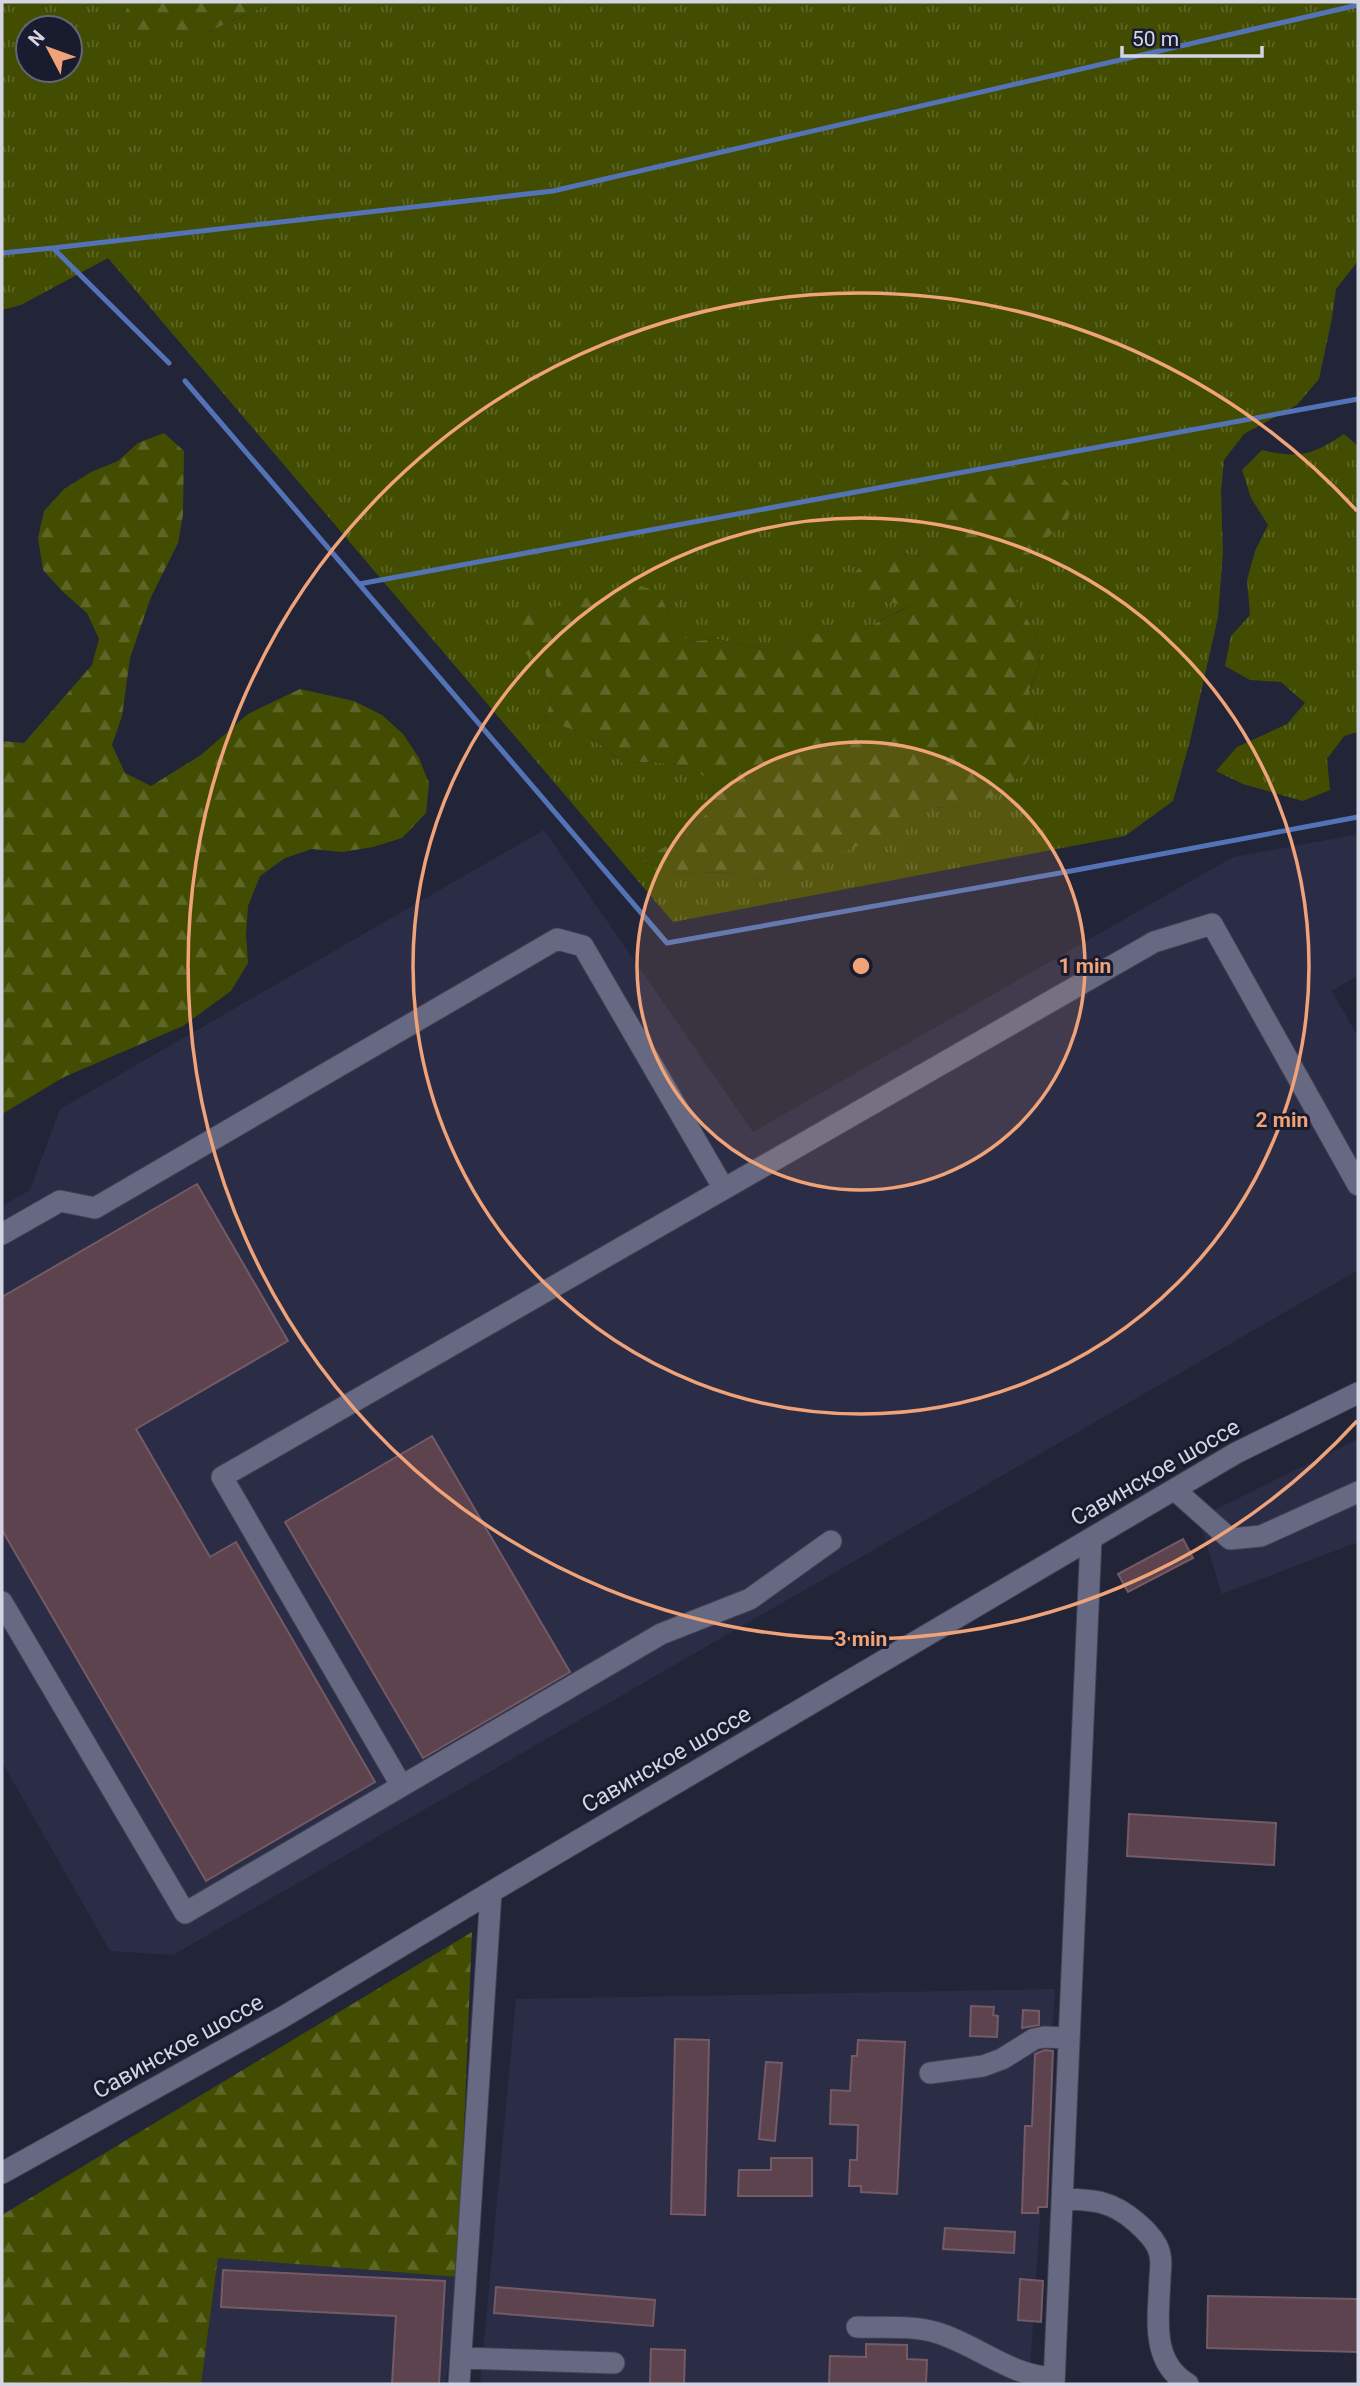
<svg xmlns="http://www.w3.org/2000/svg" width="1360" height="2386" font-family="Roboto,sans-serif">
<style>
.built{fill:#2b2d47}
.grass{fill:url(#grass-tufts);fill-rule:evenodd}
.forest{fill:url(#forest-firs)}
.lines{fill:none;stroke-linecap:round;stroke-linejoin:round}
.stream{stroke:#5473b7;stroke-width:5}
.building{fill:#5c434e;stroke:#745a64;stroke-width:2}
.minor-casing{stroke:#404152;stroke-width:23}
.minor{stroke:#666981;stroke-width:21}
.ring{fill:none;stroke:#f0a378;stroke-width:3.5}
.labels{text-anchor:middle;stroke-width:6;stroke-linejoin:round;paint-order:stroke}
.street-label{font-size:23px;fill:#d3d5e3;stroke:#191b2e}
.centre{fill:#f0a378;stroke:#191b2e;stroke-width:3.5}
.ring-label{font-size:21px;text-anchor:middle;font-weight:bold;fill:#f0a378;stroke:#191b2e;stroke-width:6;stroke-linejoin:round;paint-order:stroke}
</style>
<defs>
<pattern id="grass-tufts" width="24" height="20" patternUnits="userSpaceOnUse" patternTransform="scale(1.75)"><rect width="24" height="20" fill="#434d01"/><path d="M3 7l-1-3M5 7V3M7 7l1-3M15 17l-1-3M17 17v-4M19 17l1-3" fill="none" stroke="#5d6626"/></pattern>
<pattern id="forest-firs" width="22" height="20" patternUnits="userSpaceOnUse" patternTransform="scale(1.75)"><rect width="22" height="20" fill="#434d01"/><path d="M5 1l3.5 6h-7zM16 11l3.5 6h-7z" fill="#5d6626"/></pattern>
</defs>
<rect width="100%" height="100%" fill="#222438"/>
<path class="built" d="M544 830 753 1132 1233 857 1355 835 1358 840V975L1332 991 1358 1037V1270L173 1955 110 1951 2 1762V1206L30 1190 60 1109Z
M1358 1439V1542L1222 1594 1198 1518Z
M1055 1989 1029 2384H480L516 1999Z
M218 2258 458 2277 446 2384H201Z"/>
<path class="grass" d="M2 2H129L120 28 206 33 273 2H1358V261L1336 289 1332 318 1319 379 1297 405 1244 434 1224 460 1221 492 1223 553 1218 617 1190 741 1173 801 1125 836 673 922 108 258 21 305 2 310ZM28 28H70V70H28ZM951 502 1068 519 1022 560 1007 586 1036 634 1040 663 1029 691 1036 719 963 806 934 808 759 880 731 872 667 874 642 860 692 831 710 809 714 782 686 766 654 762 623 763C594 738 583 730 544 722L553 695 542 663 659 592 671 619 688 642 716 639 775 652 800 637 831 631H860L909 606 874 598 847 584 898 554 926 556 943 531Z
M1344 434 1358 446V732L1344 736 1327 759 1330 790 1303 801 1243 784 1216 771 1237 747 1287 724 1305 703 1281 682 1250 680 1225 666 1231 636 1250 615 1247 580 1255 551 1268 525 1251 498 1242 470 1262 450C1300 459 1312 455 1344 434Z"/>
<path class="forest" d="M129 2H273L206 33 177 40 120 28Z
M164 433 184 451 183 515 178 543 151 597 130 658 122 716 112 745 125 773 151 786 201 755 248 714 300 689 354 701 382 715 403 734 419 758 429 783 426 813 402 838 373 847 342 852 312 849 285 858 260 876 248 906 246 934 248 963 231 991 183 1026 64 1077 2 1114V741L24 743 92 665 99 639 87 613 63 592 43 570 38 538 44 511 64 489 91 472 118 461 138 443Z
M1028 462 1054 469 1075 490 1068 519 1023 560 1007 586 1036 634 1040 663 1029 690 1036 719 1033 749 1019 777 995 796 963 806 934 808 876 838 791 875 759 880 731 872 667 874 642 860 692 831 710 809 714 782 686 766 654 762 623 763C594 738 583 730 544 722L553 695 542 663 517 649 519 618 632 583 659 592 671 619 688 642 716 639 775 652 800 637 831 631H860L908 607 874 598 846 584 865 560 898 554 926 556 943 531 950 502 1001 469Z
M472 1932 458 2277 218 2258 201 2384H2V2215Z"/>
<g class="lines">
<path class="stream" d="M53 248 553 191 1358 5
M2 253 53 248 169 363
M185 381 667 943 1071 871 1358 817
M359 584 1358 399"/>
</g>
<path class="building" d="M197 1184 288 1341 136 1429 210 1557 236 1542 375 1782 206 1881 2 1530V1297Z
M432 1436 570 1672 423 1758 285 1522Z
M1183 1539 1193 1558 1128 1592 1118 1574Z
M1129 1814 1276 1823 1274 1865 1127 1856Z
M971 2006 994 2007 993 2015 998 2016 997 2037 970 2036Z
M1023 2010 1039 2011V2025L1022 2028Z
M675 2039 709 2040 705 2215 671 2214Z
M858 2040 905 2042 897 2194 861 2192V2186H849L850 2160H857L858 2125 830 2124 831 2090 850 2091 852 2056H857Z
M1045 2050 1053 2051 1047 2207H1038V2213H1022L1025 2126H1032L1035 2054Z
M766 2062 782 2063 775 2141 759 2139Z
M771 2158H812V2196H738L739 2170H771Z
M945 2228 1015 2232 1014 2253 943 2249Z
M223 2270 445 2281 439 2384H392L396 2316 221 2307Z
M1020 2279 1043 2281 1041 2322 1018 2320Z
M496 2287 655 2300 653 2326 494 2313Z
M1208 2296 1358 2299V2352L1207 2348Z
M866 2344 907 2345V2359L927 2360 926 2384H829L830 2356 866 2357Z
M651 2349 685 2350 684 2384H650Z"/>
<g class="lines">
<g class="minor-casing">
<path id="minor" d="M2 1234 60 1201 95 1208 557 939 583 946 724 1189
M1175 1490 1230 1539 1261 1536 1358 1492
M2 1602 185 1913 661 1634 750 1599 831 1541
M401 1785 222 1477 1154 942 1212 924 1358 1185
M930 2073 983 2066 1002 2059 1034 2039 1044 2037 1068 2038
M2 2173 283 2017 491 1892 1236 1453 1358 1393
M1062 2199C1093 2200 1111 2200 1136 2222 1144 2229 1152 2236 1157 2246 1162 2256 1161 2266 1160 2277 1159 2315 1149 2361 1188 2384
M857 2327C884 2328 913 2325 938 2333 979 2346 1010 2376 1054 2378
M462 2358 614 2363
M459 2384 491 1892
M1054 2384 1091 1539"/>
</g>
<use href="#minor" class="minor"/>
</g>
<circle cx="861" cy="966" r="224" fill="#f0a378" fill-opacity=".12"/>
<g class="ring">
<circle cx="861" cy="966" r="224"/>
<circle cx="861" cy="966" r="448"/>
<path d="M1357 1421A673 673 0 1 1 1357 511"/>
</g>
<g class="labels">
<g class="street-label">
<text transform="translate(1155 1472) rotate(-30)" y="8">Савинское шоссе</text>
<text transform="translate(666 1759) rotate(-30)" y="8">Савинское шоссе</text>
<text transform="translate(178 2046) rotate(-29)" y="8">Савинское шоссе</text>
</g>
</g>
<circle cx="861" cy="966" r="10" class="centre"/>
<g class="ring-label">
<text x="1085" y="973">1 min</text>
<text x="1282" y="1127">2 min</text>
<text x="861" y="1646">3 min</text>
</g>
<rect width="1360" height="2386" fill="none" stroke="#d3d5e3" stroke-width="7"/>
<g transform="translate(49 49) rotate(311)"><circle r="33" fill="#191b2e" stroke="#636576" stroke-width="2"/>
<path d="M0-5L12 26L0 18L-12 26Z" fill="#f0a378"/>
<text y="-10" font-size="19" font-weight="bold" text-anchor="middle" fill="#d3d5e3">N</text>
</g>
<path d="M1122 46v10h140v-10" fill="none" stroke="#d3d5e3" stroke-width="3.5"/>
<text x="1132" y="46" font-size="21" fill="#d3d5e3" stroke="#191b2e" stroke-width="5" paint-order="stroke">50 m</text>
</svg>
